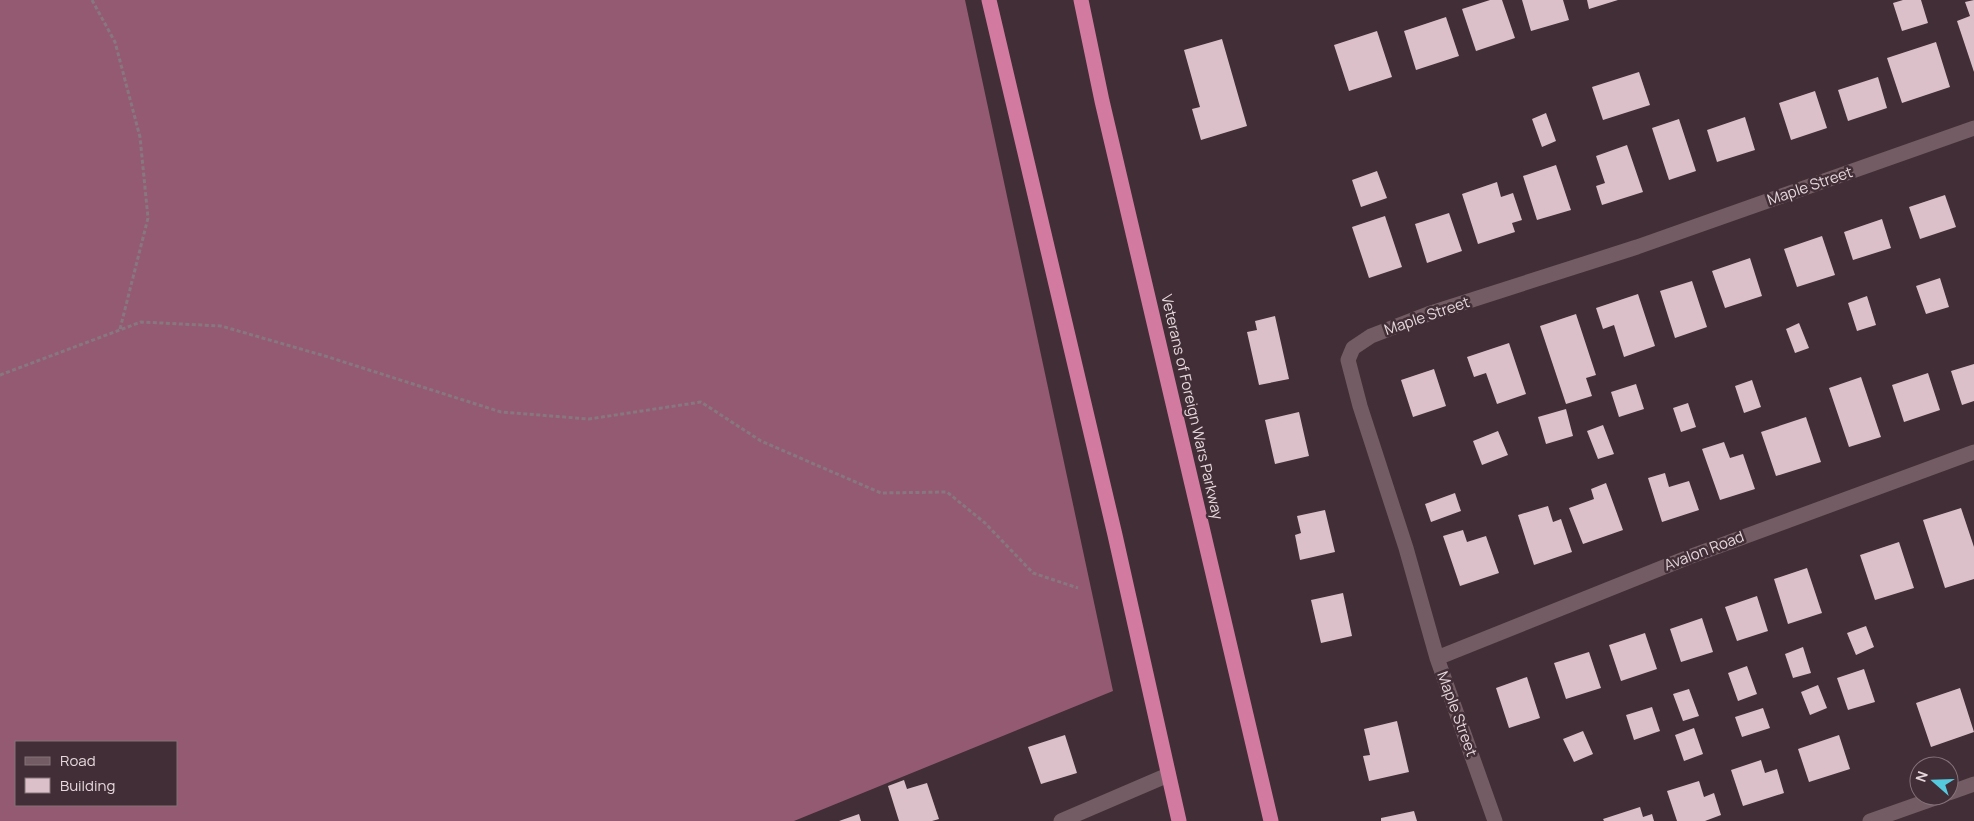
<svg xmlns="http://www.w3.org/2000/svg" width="1974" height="821" font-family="Manrope,sans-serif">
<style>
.forest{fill:#945a72;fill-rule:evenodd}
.building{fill:#dbc0ca}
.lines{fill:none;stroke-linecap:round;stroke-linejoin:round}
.path{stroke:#88777e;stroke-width:3;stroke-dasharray:4 2.5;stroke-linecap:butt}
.minor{stroke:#735c64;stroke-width:15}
.highway{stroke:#d37aa0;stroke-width:15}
.labels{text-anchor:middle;stroke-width:5;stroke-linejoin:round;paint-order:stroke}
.street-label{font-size:15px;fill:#e6d8dd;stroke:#422e36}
</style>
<rect width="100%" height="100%" fill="#422e36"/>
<path class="forest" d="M0 0H965L1113 691 794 821H0ZM16 742H176V805H16Z"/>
<path class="building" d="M1490 0H1502L1515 38 1476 51 1462 9Z
M1522 0H1563L1569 20 1531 31Z
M1587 0H1618L1589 9Z
M1903 0H1921L1928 23 1902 31 1893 3Z
M1974 0V72L1957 21 1970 16 1965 2Z
M1446 17 1459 56 1416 70 1404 31Z
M1377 31 1392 77 1349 91 1334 45Z
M1222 39 1247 126 1201 140 1192 109 1200 107 1184 50Z
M1936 42 1950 87 1902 103 1887 58Z
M1639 72 1650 105 1603 120 1592 87Z
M1878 77 1887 108 1848 121 1838 90Z
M1815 91 1827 128 1791 140 1779 103Z
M1546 113 1556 141 1542 147 1532 119Z
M1745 117 1755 150 1717 162 1707 130Z
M1679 119 1696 171 1669 180 1652 128Z
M1627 145 1643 192 1602 205 1596 186 1605 183 1596 156Z
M1556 165 1571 210 1537 220 1523 176Z
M1377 171 1387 198 1361 207 1352 180Z
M1497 182 1501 197 1513 193 1522 220 1512 223 1515 232 1478 244 1462 194Z
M1945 195 1956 227 1920 239 1909 207Z
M1449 213 1462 251 1427 263 1415 224Z
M1385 216 1402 267 1369 278 1352 227Z
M1882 219 1891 248 1853 260 1844 232Z
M1822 236 1835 275 1797 287 1784 249Z
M1750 258 1762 296 1725 308 1712 271Z
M1940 278 1949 307 1926 314 1916 286Z
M1692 281 1707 327 1675 338 1660 291Z
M1638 294 1655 346 1624 357 1614 325 1603 329 1596 308Z
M1867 296 1876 325 1857 331 1848 303Z
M1576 314 1596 375 1586 378 1592 396 1566 404 1540 326Z
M1275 316 1289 379 1259 385 1247 332 1257 330 1255 321Z
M1799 323 1809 348 1795 353 1786 329Z
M1509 343 1526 394 1497 404 1486 373 1474 377 1467 357Z
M1974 364V401L1962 405 1951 371Z
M1434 369 1446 406 1413 417 1401 380Z
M1928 373 1940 410 1904 422 1892 385Z
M1861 377 1881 437 1849 447 1829 388Z
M1752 380 1761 407 1744 413 1735 386Z
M1636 384 1644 409 1619 417 1611 392Z
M1688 403 1696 427 1681 432 1673 408Z
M1566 409 1573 436 1546 444 1538 417Z
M1299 412 1309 456 1275 464 1265 420Z
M1806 417 1821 462 1776 476 1761 432Z
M1603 425 1614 454 1598 459 1587 431Z
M1498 431 1508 455 1482 465 1473 441Z
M1724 442 1730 458 1743 454 1755 489 1720 500 1702 449Z
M1665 473 1669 487 1689 481 1699 510 1662 522 1648 478Z
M1606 483 1623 530 1583 544 1569 508 1594 499 1591 489Z
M1455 493 1461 511 1431 522 1425 504Z
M1548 506 1553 522 1561 519 1572 552 1534 565 1518 515Z
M1961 508 1974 547V579L1945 588 1923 520Z
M1325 510 1335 552 1300 560 1295 535 1301 533 1297 516Z
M1463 530 1467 542 1486 536 1499 573 1460 586 1443 536Z
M1899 542 1914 588 1875 600 1860 555Z
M1807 568 1822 613 1788 624 1774 579Z
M1343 593 1352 636 1321 643 1311 600Z
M1757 596 1768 631 1737 641 1725 607Z
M1702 618 1713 652 1681 662 1670 629Z
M1866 626 1874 647 1856 655 1847 633Z
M1645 633 1657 669 1621 681 1609 645Z
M1803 647 1811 673 1793 678 1785 654Z
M1589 652 1601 688 1566 699 1554 663Z
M1747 666 1757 694 1738 701 1728 673Z
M1864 669 1875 702 1848 710 1837 678Z
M1527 677 1540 718 1509 728 1496 688Z
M1818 685 1827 708 1810 715 1801 692Z
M1960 688 1974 732 1931 747 1916 703Z
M1689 689 1699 716 1683 721 1673 694Z
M1652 707 1660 731 1634 740 1626 715Z
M1763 708 1770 728 1742 737 1735 717Z
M1397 721 1409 772 1369 781 1363 756 1370 755 1364 729Z
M1694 728 1703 754 1684 761 1675 735Z
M1583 731 1593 754 1574 762 1563 739Z
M1065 735 1077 773 1041 784 1028 747Z
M1839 735 1850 769 1809 782 1798 749Z
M1761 760 1765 773 1777 769 1784 793 1743 806 1731 770Z
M904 780 907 789 927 783 939 819 932 821H899L888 786Z
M1699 781 1704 797 1714 793 1721 815 1705 821H1677L1667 791Z
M1640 807 1643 817 1652 814 1654 821H1604L1603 819Z
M1414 811 1417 821H1381V818Z
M859 814 861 821H839Z"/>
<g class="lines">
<path class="path" d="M92 0 115 42 140 137 148 218 120 329
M0 375 141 322 221 326 325 356 501 412 589 419 701 402 761 441 881 493 947 492 985 523 1033 573 1078 588"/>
<path class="minor" d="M1437 658 1689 557 1974 452
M1949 793 1974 784
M1061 821 1168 775
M1495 821 1437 658 1406 548 1360 406 1348 360 1353 348 1371 336 1428 314 1637 247 1974 128
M1870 821 1941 796"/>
<path class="highway" d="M989 0 1115 535 1179 821
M1081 0 1102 101 1271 821"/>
</g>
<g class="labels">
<g class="street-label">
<text transform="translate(1810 186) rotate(-19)" y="5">Maple Street</text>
<text transform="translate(1427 316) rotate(-19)" y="5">Maple Street</text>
<text transform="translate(1192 407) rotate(77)" y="5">Veterans of Foreign Wars Parkway</text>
<text transform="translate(1704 551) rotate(-21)" y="5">Avalon Road</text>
<text transform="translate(1457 714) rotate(70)" y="5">Maple Street</text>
</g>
</g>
<rect x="15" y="741" width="162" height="65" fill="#422e36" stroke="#847279"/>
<rect x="25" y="757" width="25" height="8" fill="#735c64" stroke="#847279"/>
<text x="60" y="766" font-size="15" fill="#e6d8dd">Road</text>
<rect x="25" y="778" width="25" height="15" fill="#dbc0ca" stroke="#847279"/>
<text x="60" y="791" font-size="15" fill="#e6d8dd">Building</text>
<g transform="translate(1934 781) rotate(290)"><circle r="24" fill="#422e36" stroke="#847279"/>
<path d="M0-4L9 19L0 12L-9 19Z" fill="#55cadf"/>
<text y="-8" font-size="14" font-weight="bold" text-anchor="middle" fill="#e6d8dd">N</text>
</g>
</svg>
